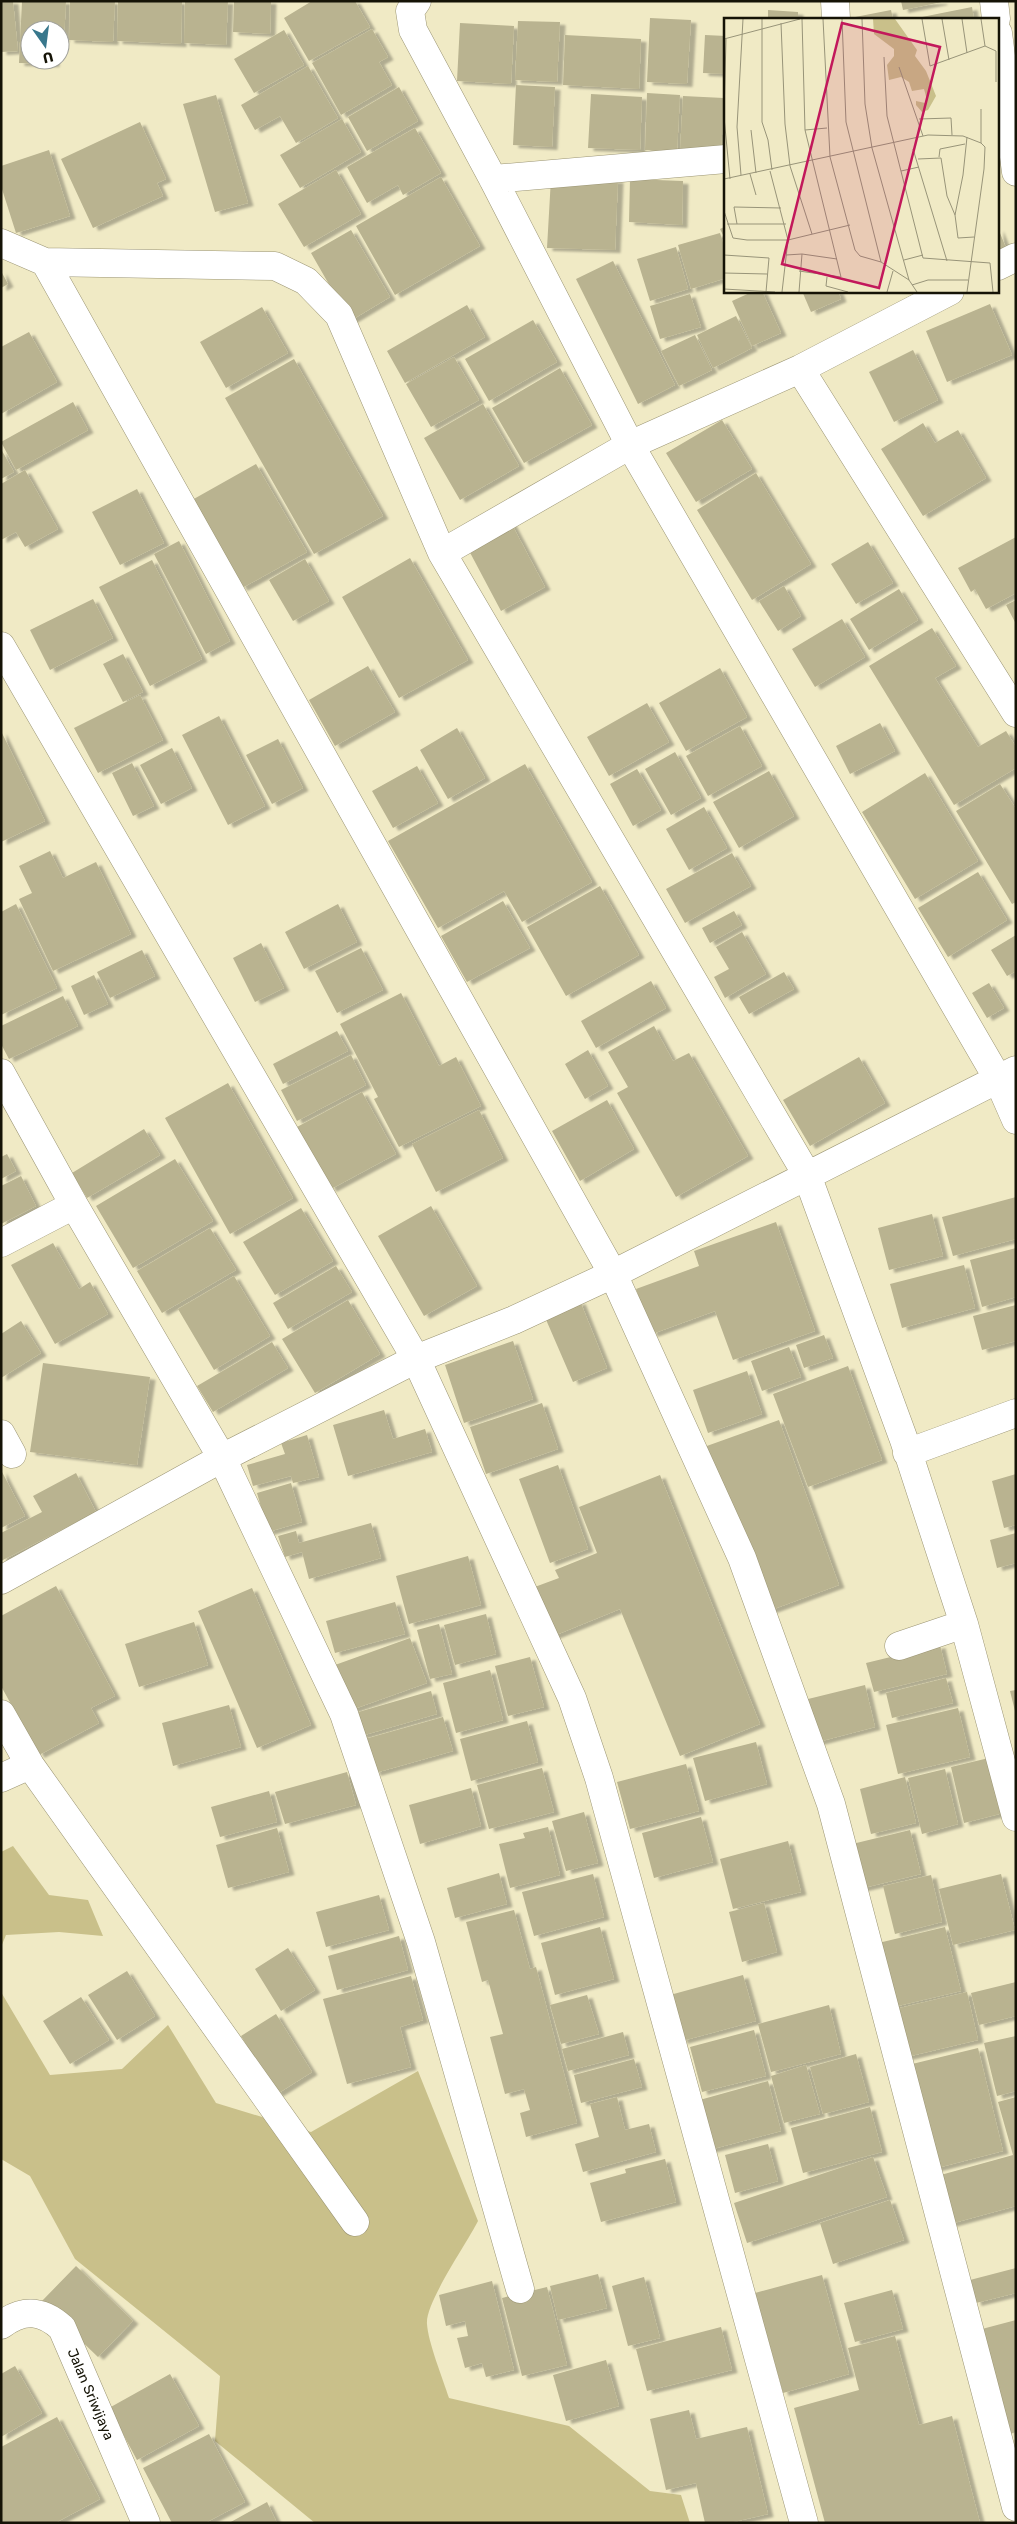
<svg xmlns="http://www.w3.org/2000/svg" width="1017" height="2524" font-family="Rubik,sans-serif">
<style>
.green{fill:#c9c08a}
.building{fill:#b9b390;filter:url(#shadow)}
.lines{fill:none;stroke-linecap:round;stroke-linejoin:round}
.minor-casing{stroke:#9b9574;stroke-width:29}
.minor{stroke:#fff;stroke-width:28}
.labels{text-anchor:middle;stroke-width:4;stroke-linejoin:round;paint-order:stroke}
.street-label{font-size:14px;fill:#151306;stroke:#fff}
.inset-road{fill:none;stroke:#989479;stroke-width:1}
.view{fill:#c2185b;fill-opacity:0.15;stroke:#c2185b;stroke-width:2.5}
.inset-edge{fill:none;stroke:#151306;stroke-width:2.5}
</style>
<defs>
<filter id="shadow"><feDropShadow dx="5.5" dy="3" stdDeviation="1" flood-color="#0004"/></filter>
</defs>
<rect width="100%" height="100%" fill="#f0eac5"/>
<path class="green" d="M13 1846 49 1895 88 1900 103 1936 59 1932 6 1935 1 1947V1852Z
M1 1992 50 2075 122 2069 168 2025 216 2103 311 2132 418 2071 478 2221C467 2243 425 2303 427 2324 428 2342 443 2379 449 2398L569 2426 650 2491 681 2495 690 2523H315L215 2441 220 2376 75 2259 30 2176 1 2159Z"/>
<path class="building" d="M1 1H13L18 51 1 52Z
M22 1H66L64 39H60V30H30V60H54V64L19 63Z
M70 1H115L113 42 69 40Z
M118 1H182L181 44 117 41Z
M185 1H228L226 45 184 43Z
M234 1H271L270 34 233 32Z
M312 1H355L370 27 309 61 284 18Z
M901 1H942V2L903 10Z
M972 7 974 19H917V18Z
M768 10 798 12V19H768Z
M891 10 893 19H850V18Z
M650 18 691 20 687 84 647 82Z
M518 21 560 22 557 82 515 80Z
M460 23 514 26 511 84 457 81Z
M372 29 388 57 379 62 392 85 341 115 312 63Z
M284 30 304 65 254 93 234 59Z
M565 35 641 39 639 89 563 85Z
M705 35 726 36V74L703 73Z
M308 66 338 118 296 143 280 116 255 130 241 105Z
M516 85 555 87 552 147 513 145Z
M399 87 418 121 367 151 348 117Z
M647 93 680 95 677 152 645 150Z
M591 94 642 97 640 150 588 148Z
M216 95 248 203 215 212 183 104Z
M683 96 724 98 721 154 680 152Z
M342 119 361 152 300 188 280 155Z
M140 122 166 179 157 183 163 196 93 228 61 159Z
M415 128 441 173 403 195 398 185 367 203 347 167Z
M49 150 70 216 16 233 1 186V166Z
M336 170 361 214 304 247 278 204Z
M441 177 480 246 395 295 356 226Z
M551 178 618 180 615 250 547 248Z
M630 179 683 181 682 225 629 222Z
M726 226V241L720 229Z
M998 228 1006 248 998 250Z
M351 230 390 297 350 321 311 253Z
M720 233 726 252V278L691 289 678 245Z
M676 247 688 289 650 301 637 259Z
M613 261 675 385 638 404 576 279Z
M1 271 8 284 1 288Z
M754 291H762L781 333 752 346 732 301Z
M802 291H838L841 299 811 312Z
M690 294 701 327 660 339 650 306Z
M990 304 1012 355 947 382 926 331Z
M467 305 485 337 405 383 387 351Z
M262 307 288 353 226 388 200 342Z
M736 316 752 348 713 368 697 335Z
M533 320 557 362 489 401 465 359Z
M29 332 57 382 1 414V347Z
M695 335 712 370 679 386 661 351Z
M913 350 938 400 894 422 869 372Z
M454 357 479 400 431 427 406 384Z
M294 359 383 516 314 554 225 398Z
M560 368 592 425 524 463 492 408Z
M73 402 88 430 16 470 1 442Z
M483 404 519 466 460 500 424 438Z
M722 420 752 469 696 502 666 453Z
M923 423 935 443 958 430 986 478 923 516 881 449Z
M1 449 14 472 1 479Z
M256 464 307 552 242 588 192 500Z
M25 470 58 529 25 547 16 532 1 540V484Z
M756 473 811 564 752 600 697 510Z
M137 489 164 543 120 565 92 512Z
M510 521 545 587 501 611 466 545Z
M1016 537V593L986 609 975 589 971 592 958 568Z
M179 541 230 641 206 654 154 554Z
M868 542 893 583 856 604 831 564Z
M410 558 468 660 399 698 342 597Z
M305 559 329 601 293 621 269 580Z
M152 560 202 659 150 686 99 587Z
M784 586 801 616 778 631 759 601Z
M899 589 918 620 869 650 850 619Z
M93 599 113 638 50 670 30 630Z
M1016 600V624L1006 605Z
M842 619 865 657 815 687 792 649Z
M932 628 956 666 935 678 978 747 1006 731 1016 747V768L954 805 869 666Z
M123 654 143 692 123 702 103 664Z
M368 666 395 712 335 746 309 700Z
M720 668 747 717 686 751 659 703Z
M140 695 163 740 98 773 74 728Z
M647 703 669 742 609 776 587 737Z
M219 716 265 806 228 825 182 735Z
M880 723 895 751 850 774 836 746Z
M740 726 762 766 708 796 686 756Z
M457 728 485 778 448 799 420 750Z
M1 731 45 821 1 842Z
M278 739 303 788 272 804 246 755Z
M172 748 192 788 161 804 140 765Z
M675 752 701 798 671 815 645 769Z
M132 763 154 806 133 816 112 773Z
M525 764 592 882 522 922 504 891 438 928 388 841Z
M417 766 438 803 393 828 372 791Z
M637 769 661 810 633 826 610 784Z
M769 771 794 816 739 848 713 802Z
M925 773 978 861 915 899 862 812Z
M1000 784 1016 809V902L1012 904 956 811Z
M704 807 727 848 689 870 666 829Z
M50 851 63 878 96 862 131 934 53 971 19 899 32 893 19 866Z
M732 853 751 886 685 923 666 889Z
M978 872 1007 920 948 957 918 908Z
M600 886 639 955 566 996 527 927Z
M503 901 530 948 467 982 441 936Z
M16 904 57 988 1 1015V912Z
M338 904 357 942 304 969 285 932Z
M734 911 742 925 710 943 702 928Z
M742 932 766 974 725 998 714 977 729 969 716 947Z
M1016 935V971L1007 976 991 950Z
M261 943 284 988 255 1002 233 958Z
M361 948 383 990 337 1013 315 971Z
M142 950 155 976 110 998 97 972Z
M784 972 794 989 749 1014 739 997Z
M94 975 108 1004 84 1015 71 986Z
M651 981 666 1008 596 1048 581 1021Z
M989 983 1004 1008 987 1018 972 993Z
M401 993 439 1066 456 1057 481 1106 399 1147 374 1099 378 1097 340 1024Z
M63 996 78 1026 9 1059 1 1044V1026Z
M654 1026 673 1061 689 1053 748 1156 676 1197 617 1093 628 1087 608 1052Z
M337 1031 348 1051 283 1084 273 1064Z
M588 1050 608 1086 585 1099 565 1064Z
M351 1055 366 1085 297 1121 281 1090Z
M859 1057 885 1103 810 1146 783 1100Z
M228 1083 293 1198 230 1234 165 1118Z
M362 1092 396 1154 331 1189 297 1127Z
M607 1100 634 1149 580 1181 552 1131Z
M479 1110 503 1158 436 1192 412 1144Z
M144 1129 160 1155 87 1198 72 1173Z
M7 1154 16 1171 1 1179V1157Z
M175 1159 213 1221 133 1268 96 1206Z
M21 1176 36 1206 1 1224V1186Z
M1016 1197V1239L953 1256 942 1217Z
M431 1206 477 1286 424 1316 378 1236Z
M301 1208 333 1261 275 1295 243 1242Z
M932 1214 943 1256 889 1270 878 1228Z
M776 1222 815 1331 733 1360 715 1311 652 1334 636 1289 699 1266 694 1251Z
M210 1228 236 1270 162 1313 137 1271Z
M53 1243 79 1289 90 1282 108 1314 55 1344 11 1265Z
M1016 1248V1297L982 1307 970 1260Z
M964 1265 975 1308 902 1328 890 1284Z
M336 1266 352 1292 288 1329 273 1303Z
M234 1276 270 1336 214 1370 178 1309Z
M348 1300 380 1354 315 1393 282 1339Z
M580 1301 607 1368 573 1382 544 1315Z
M1016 1305V1341L982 1350 973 1316Z
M21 1321 41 1353 1 1378V1334Z
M824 1335 833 1358 804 1368 796 1345Z
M513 1341 533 1399 464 1423 445 1365Z
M272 1342 288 1368 213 1412 197 1386Z
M789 1347 801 1377 762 1391 751 1361Z
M43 1363 150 1377 137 1465 30 1452Z
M848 1366 882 1460 808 1487 773 1394Z
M747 1371 762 1414 708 1433 693 1390Z
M542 1403 558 1449 486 1474 470 1427Z
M384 1410 393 1439 425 1429 432 1452 348 1476 333 1425Z
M779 1420 839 1585 763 1613 704 1447Z
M307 1435 319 1477 293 1483 291 1476 253 1486 247 1465 285 1454 281 1443Z
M558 1465 588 1549 550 1563 519 1479Z
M1 1470 25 1516 1 1528Z
M76 1473 96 1512 1 1561V1533L42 1512 33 1496Z
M1016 1474V1525L1004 1528 992 1481Z
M660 1475 760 1724 680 1756 620 1609 551 1637 532 1588 559 1578 555 1570 597 1553 579 1507Z
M291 1483 302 1522 268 1532 257 1493Z
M371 1523 381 1558 309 1579 302 1552 285 1557 278 1536 296 1531 299 1543Z
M1016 1533V1563L997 1568 990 1540Z
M468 1556 481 1605 409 1624 396 1576Z
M56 1586 115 1696 91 1708 99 1723 39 1755 1 1686V1616Z
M252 1588 311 1725 257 1748 198 1611Z
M395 1602 405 1634 335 1653 326 1621Z
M486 1614 496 1654 455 1665 444 1625Z
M194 1622 208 1665 139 1687 125 1644Z
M439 1624 452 1674 430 1679 417 1630Z
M410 1638 427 1683 351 1710 335 1665Z
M940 1645 947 1674 874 1692 866 1663Z
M530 1657 544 1707 508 1716 495 1666Z
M490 1670 503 1720 456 1733 443 1683Z
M946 1678 953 1703 892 1718 886 1693Z
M865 1685 875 1727 814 1743 804 1700Z
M1016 1690V1711H1015L1010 1691Z
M431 1691 437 1714 361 1736 355 1713Z
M229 1705 241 1747 173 1766 162 1723Z
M958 1708 970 1757 898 1774 886 1725Z
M443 1717 453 1751 375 1773 365 1739Z
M527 1721 538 1762 471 1781 460 1739Z
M756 1742 767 1784 705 1801 693 1758Z
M993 1757 1007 1812 964 1823 951 1767Z
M686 1764 699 1811 630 1829 617 1782Z
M542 1768 554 1812 489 1829 477 1785Z
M945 1769 958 1824 922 1834 908 1778Z
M347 1772 356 1805 285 1824 275 1792Z
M905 1777 916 1823 871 1834 860 1789Z
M471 1788 481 1826 420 1844 409 1805Z
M269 1791 277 1822 220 1837 211 1807Z
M584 1812 598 1863 566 1871 552 1821Z
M701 1817 713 1862 654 1878 642 1833Z
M548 1827 560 1875 510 1888 499 1844 525 1838 523 1833Z
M277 1828 289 1872 228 1888 216 1845Z
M910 1830 921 1874 855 1890 844 1846Z
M788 1841 801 1892 733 1909 720 1859Z
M499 1873 507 1904 455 1918 447 1888Z
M593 1874 604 1917 534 1936 522 1892Z
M1001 1874 1015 1930 953 1945 939 1889Z
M931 1875 942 1922 895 1934 883 1886Z
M379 1895 389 1930 326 1947 316 1912Z
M764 1903 777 1952 742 1962 729 1912Z
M514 1910 530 1969 536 1967 577 2123 526 2137 520 2113 530 2110 524 2089 505 2094 490 2037 503 2034 488 1980 482 1982 466 1922Z
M600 1927 614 1979 555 1995 541 1943Z
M945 1927 961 1991 885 2009 870 1945Z
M399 1936 408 1970 337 1990 328 1956Z
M288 1948 315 1990 281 2011 255 1969Z
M127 1971 155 2016 117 2040 88 1995Z
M743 1975 756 2021 682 2041 670 1995Z
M411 1976 423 2020 400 2027 411 2067 347 2084 323 1999Z
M1016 1982V2016L979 2025 971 1993Z
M967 1992 978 2040 898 2059 887 2011Z
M587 1995 599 2034 561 2044 550 2005Z
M81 1997 109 2040 70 2064 43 2021Z
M829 2005 841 2054 771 2072 758 2024Z
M276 2014 312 2072 277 2094 241 2036Z
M754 2030 766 2076 702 2092 690 2047Z
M623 2032 629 2055 568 2071 562 2049Z
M1016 2036V2091L997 2096 984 2043Z
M978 2048 1003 2151 933 2169 908 2065Z
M856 2054 869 2102 823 2114 810 2067Z
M634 2059 642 2087 581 2103 574 2075Z
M806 2065 820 2114 784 2123 771 2076Z
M768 2081 781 2131 709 2150 696 2101Z
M617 2097 625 2130 649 2124 656 2152 583 2172 575 2144 599 2137 590 2104Z
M1016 2097V2206L950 2224 937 2176 1013 2155 998 2102Z
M870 2107 882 2152 803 2173 791 2128Z
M768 2144 778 2181 735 2193 725 2155Z
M873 2157 887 2197 747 2243 734 2203Z
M665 2159 676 2202 601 2222 590 2183 626 2173 625 2169Z
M890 2200 904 2240 833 2264 820 2223Z
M76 2266 133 2321 98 2357 41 2302Z
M1016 2268V2293L976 2303 970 2280Z
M598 2274 607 2308 558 2320 550 2286Z
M822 2275 849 2374 783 2393 755 2293Z
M644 2277 660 2338 628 2346 612 2286Z
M492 2281 514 2370 486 2377 482 2363 465 2368 457 2338 468 2336 465 2321 446 2326 439 2295Z
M547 2287 567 2365 522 2376 502 2298Z
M892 2290 903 2329 855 2342 844 2303Z
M1016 2320V2432L1010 2434 982 2329Z
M721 2327 732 2370 647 2391 636 2349Z
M895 2336 919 2425 952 2416 980 2523H825L794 2408 859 2390 848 2348Z
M606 2360 619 2406 566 2421 553 2375Z
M15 2366 42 2413 1 2437V2374Z
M170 2374 199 2426 137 2460 109 2408Z
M689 2410 696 2439 747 2427 768 2514 729 2523H705L696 2483 666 2490 650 2419Z
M57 2417 100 2499 55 2523H1V2447Z
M209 2434 245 2502 205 2523H172L143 2468Z
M267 2502 277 2523H229Z"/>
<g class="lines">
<g class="minor-casing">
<path id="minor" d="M417 1 410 11 413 30 493 179 630 445 998 1079 1016 1120
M835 1 836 19
M994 1 996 19
M998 33 1016 172
M493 179 726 159
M1 243 45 262 275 266 306 281 339 315 442 553 807 1175 904 1440 964 1624 1016 1817
M45 262 613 1274 742 1558 831 1804 1016 2507
M998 266 1016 257
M800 369 1016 713
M442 553 630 445 800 369 950 291
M1 646 416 1359 572 1698 599 1778 804 2523
M1 1073 74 1205 222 1458 344 1714 421 1942 520 2289
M1 1243 74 1205
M1 1434 12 1454
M907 1453 1016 1413
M1 1580 222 1458 416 1359 514 1320 613 1274 1016 1070
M899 1646 964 1624
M1 1714 30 1765 355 2222
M1 1778 30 1765
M1 2325C24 2308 42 2310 62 2328L146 2523"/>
</g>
<use href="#minor" class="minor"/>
</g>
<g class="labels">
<g class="street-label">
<text transform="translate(91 2394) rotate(67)" y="5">Jalan Sriwijaya</text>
</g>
</g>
<g transform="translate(724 18)">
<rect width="275" height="275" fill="#f0eac5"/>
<path d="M149 1H171L193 32 191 38 202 53 212 78 204 92 198 94 192 87V83L201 85 203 82 200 71 188 73 185 64 177 59 165 62 163 47 170 38V31L150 16Z" fill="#c9c08a"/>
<path class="inset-road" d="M38 1V104L44 122 48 152M99 1 106 139 131 232 136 238 157 244 185 262M118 1 122 104 157 244M138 1 141 86 148 130 185 262 193 274M198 1 206 48 261 28M218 1 225 42M238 1 243 35M257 1 261 28 272 33V64M57 5 61 106 66 148 88 216M0 21 76 1M160 39 163 98 199 240 266 245 269 274M175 49 199 118M257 91V125M0 96 2 21M0 99 6 161M195 101 227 100 228 117M27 112 32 155M81 112 103 110M243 119 239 157 231 197 234 220 250 219M189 131 223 243M215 139 216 131 241 126M194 141 217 140 223 178 231 197M46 153 64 222 58 274M177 153 195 149M26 156 32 177M17 157 13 109 19 1M0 161 204 117 239 118 257 125 261 129 260 151 243 274M0 193 9 220 23 222H64L126 207M3 206H62M13 206 10 189 57 190M0 237 45 240 42 274M62 237 78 236 113 241M180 242 199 237M75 253 117 259 81 112 78 1M0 255 43 256M103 259 102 268 124 274M188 267 204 262H244M0 271 51 274M75 274 78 236M163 274 169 253"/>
<path class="view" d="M118 5 216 29 155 270 58 246Z"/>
<rect width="275" height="275" class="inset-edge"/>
</g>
<rect width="1017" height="2524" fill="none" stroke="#151306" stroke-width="5"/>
<g transform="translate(45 45) rotate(166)"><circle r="24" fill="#ffffff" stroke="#a1a19b"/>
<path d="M0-4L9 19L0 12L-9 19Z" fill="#38778c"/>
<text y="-8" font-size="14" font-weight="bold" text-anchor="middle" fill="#151306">U</text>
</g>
</svg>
